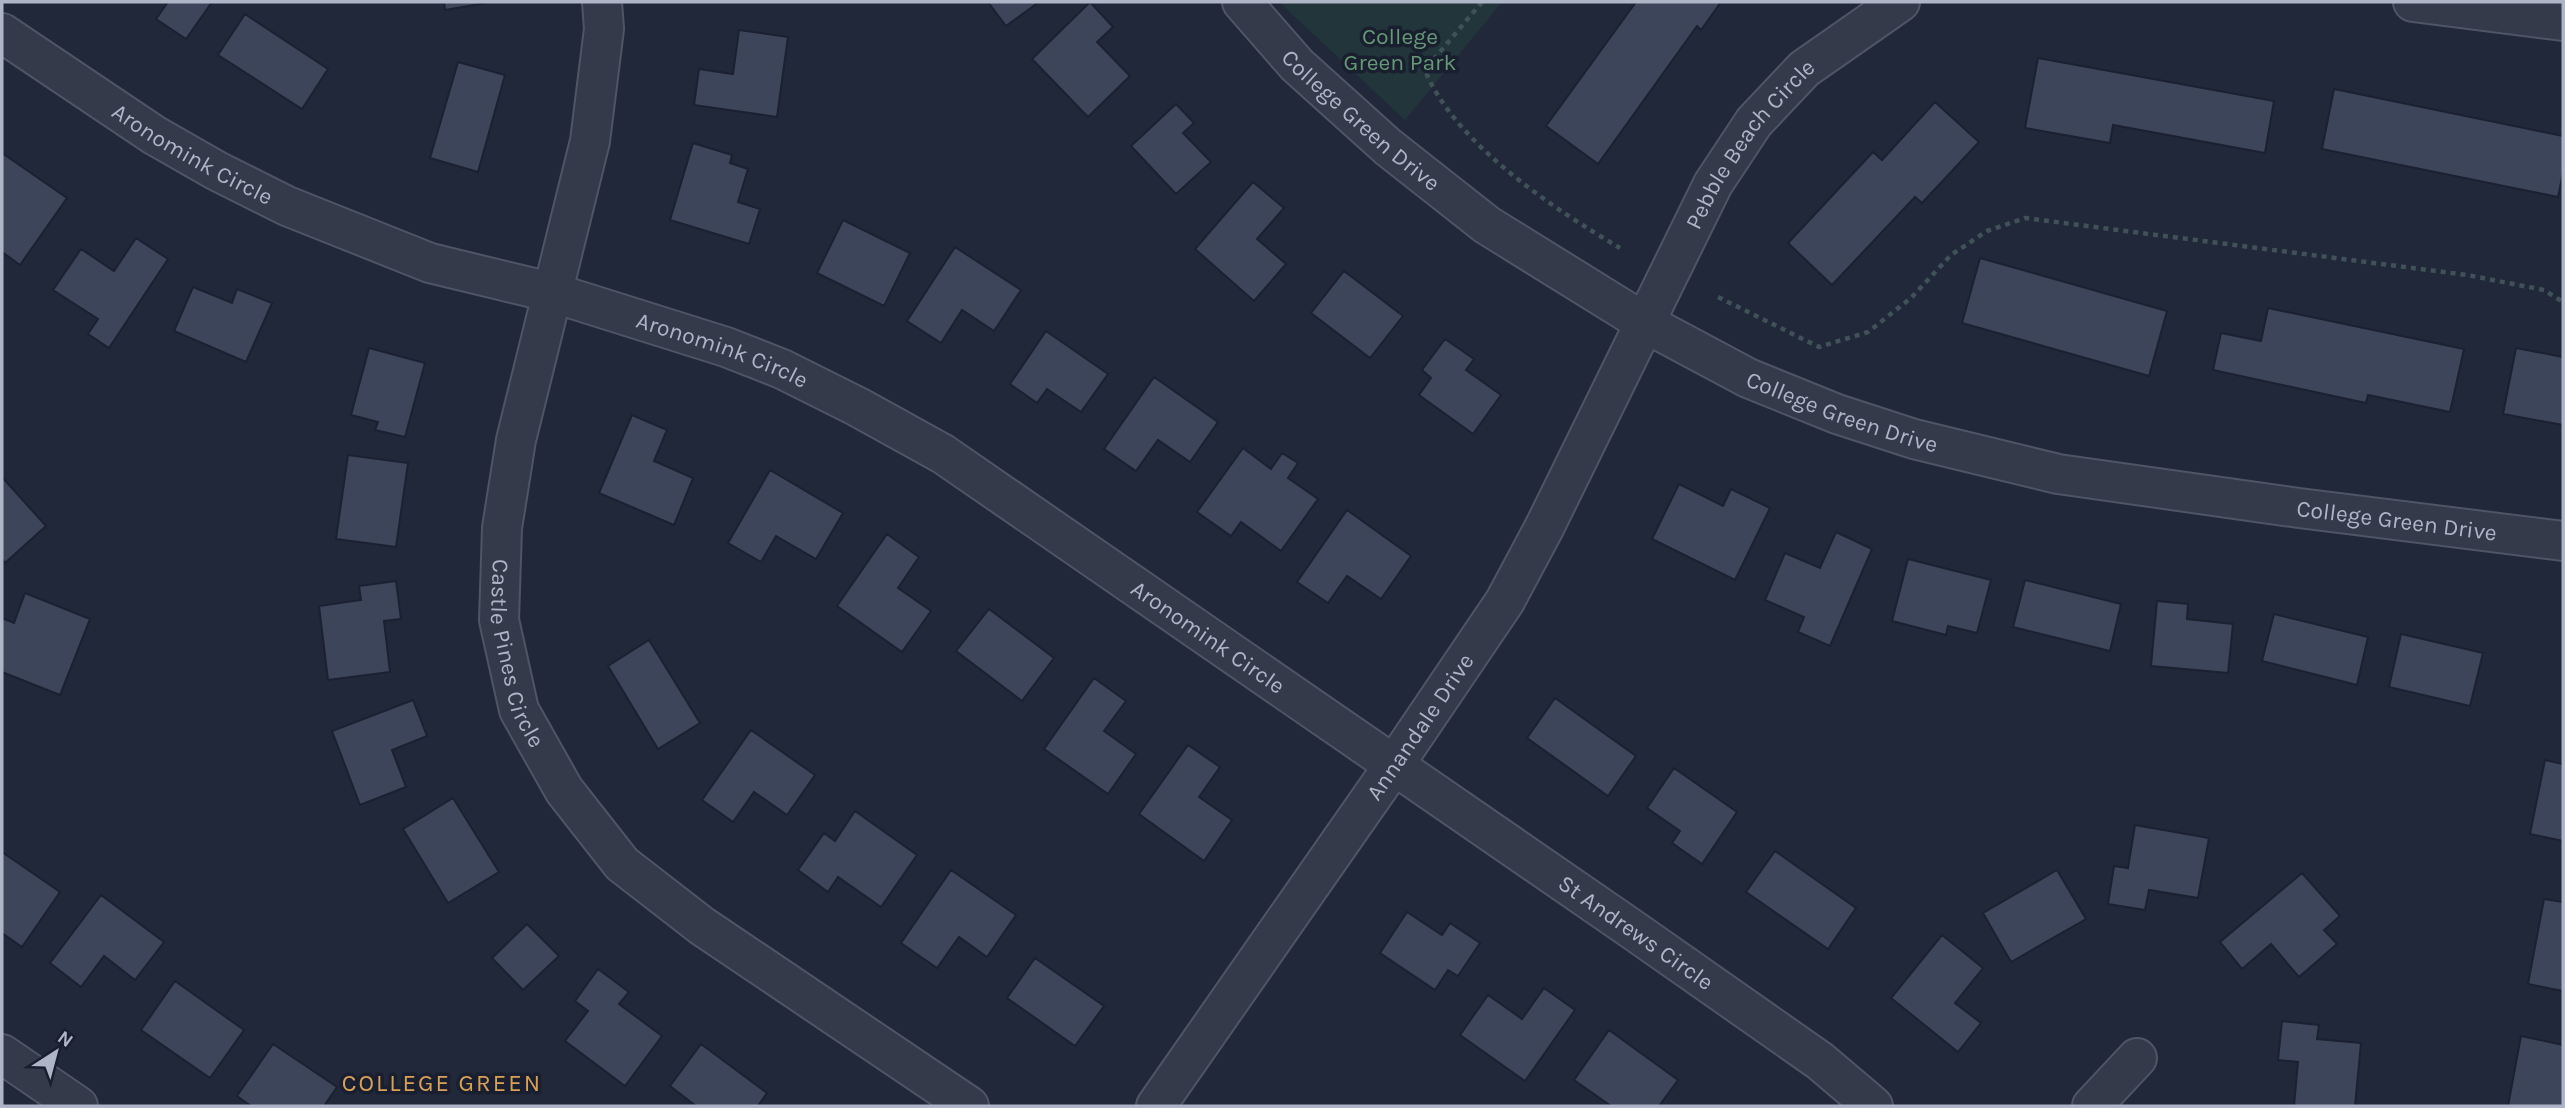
<svg xmlns="http://www.w3.org/2000/svg" width="2565" height="1108" font-family="Karla,sans-serif">
<style>
.green{fill:#22353b}
.building{fill:#3c455a;stroke:#1b2131;stroke-width:2}
.lines{fill:none;stroke-linecap:round;stroke-linejoin:round}
.minor-casing{stroke:#4e5565;stroke-width:42}
.path{stroke:#405258;stroke-width:4.5;stroke-dasharray:5 5;stroke-linecap:butt}
.minor{stroke:#343a4a;stroke-width:38}
.labels{text-anchor:middle;stroke-width:7;stroke-linejoin:round;paint-order:stroke}
.park-label{font-size:23px;fill:#659877;stroke:#191f2f}
.street-label{font-size:23px;fill:#aeb5c7;stroke:#191f2f}
.neighbourhood-label{font-size:24px;letter-spacing:2px;fill:#d8a058;stroke:#191f2f}
</style>
<rect width="100%" height="100%" fill="#20283a"/>
<path class="green" d="M1279 2H1502L1405 120Z"/>
<path class="building" d="M168 2H212L186 39 156 19Z
M444 2H492L445 10Z
M988 2H1039L1006 26Z
M1090 2 1113 27 1097 42 1130 76 1088 117 1032 59Z
M1636 2H1721L1701 30 1697 26 1598 164 1546 126Z
M245 14 328 69 302 109 218 55Z
M739 30 788 37 777 117 694 105 699 69 733 74Z
M2038 58 2274 101 2265 153 2113 125 2110 143 2025 128Z
M458 62 505 75 478 172 430 158Z
M2334 89 2563 136V173L2558 197 2322 149Z
M1935 102 1979 142 1922 203 1915 197 1832 285 1788 243 1873 152 1882 160Z
M1176 104 1194 123 1183 133 1211 162 1176 194 1131 146Z
M693 143 732 155 730 163 748 169 738 202 760 209 749 244 670 220Z
M2 153 67 198 20 265 2 252Z
M1253 182 1284 208 1257 239 1286 264 1254 301 1195 249Z
M843 220 910 253 884 306 817 273Z
M136 238 168 259 109 348 88 334 98 319 53 290 81 249 114 271Z
M955 247 1021 290 994 331 962 310 941 343 907 321Z
M1980 258 2167 311 2149 376 1962 323Z
M1344 271 1403 316 1370 358 1311 313Z
M193 287 232 303 237 289 272 303 246 362 174 331Z
M2268 308 2464 349 2450 412 2368 395 2366 403 2213 370 2221 333 2261 341Z
M1046 331 1108 374 1081 412 1047 389 1037 403 1010 384Z
M1445 339 1474 359 1466 370 1501 395 1473 434 1419 395 1431 378 1422 370Z
M369 348 425 363 405 437 375 430 378 422 351 415Z
M2516 348 2563 357V425L2503 414Z
M1154 377 1218 422 1190 462 1158 440 1136 471 1104 449Z
M632 415 667 430 654 461 693 478 674 525 599 493Z
M1243 448 1271 469 1282 453 1298 463 1288 478 1318 499 1281 551 1241 522 1231 536 1197 512Z
M348 455 408 463 396 547 336 539Z
M770 470 843 513 816 559 776 536 761 562 728 543Z
M2 477 46 526 5 563 2 559Z
M1679 484 1723 506 1731 489 1770 508 1735 580 1652 539Z
M1347 510 1411 556 1381 599 1347 576 1328 603 1297 582Z
M1836 532 1872 549 1830 646 1798 632 1804 617 1765 600 1785 553 1820 568Z
M887 534 919 557 898 588 931 611 902 652 837 606Z
M1908 559 1991 580 1977 633 1948 626 1946 635 1892 621Z
M2025 580 2121 604 2110 651 2013 627Z
M396 581 401 619 384 621 390 672 328 680 319 606 361 600 359 586Z
M25 593 90 619 60 695 2 672V618L14 623Z
M2157 601 2188 604 2187 619 2233 624 2228 673 2151 666Z
M989 609 1054 658 1022 701 956 651Z
M2274 614 2368 637 2357 685 2262 661Z
M2401 634 2483 653 2470 706 2389 687Z
M649 640 700 723 658 749 608 666Z
M1094 678 1126 701 1104 731 1136 754 1108 794 1044 749Z
M1555 698 1636 756 1608 796 1527 738Z
M413 700 427 736 392 750 406 787 360 805 332 731Z
M751 730 815 775 787 815 754 792 733 822 702 800Z
M1188 745 1220 767 1199 797 1232 820 1204 861 1139 814Z
M2545 760 2563 764V841L2530 834Z
M1674 768 1737 812 1702 864 1672 843 1680 831 1647 808Z
M453 798 499 872 448 903 403 829Z
M855 811 917 855 881 907 838 877 828 892 798 870 824 833 835 841Z
M2135 825 2209 838 2198 898 2149 890 2145 910 2108 904 2114 866 2128 868Z
M1775 851 1856 908 1828 949 1746 892Z
M2 852 60 892 22 947 2 933Z
M951 870 1016 915 987 957 959 937 937 968 901 943Z
M2057 870 2086 919 2011 962 1983 913Z
M2302 873 2340 916 2324 930 2337 944 2299 977 2271 944 2242 969 2220 942Z
M101 895 164 942 135 980 104 956 81 987 50 963Z
M2544 899 2563 902V991L2528 984Z
M1407 912 1442 935 1450 923 1480 943 1458 976 1448 970 1435 990 1380 953Z
M527 924 559 956 523 990 492 958Z
M1942 935 1983 968 1955 1003 1981 1023 1958 1052 1891 998Z
M1035 958 1104 1006 1075 1046 1007 998Z
M598 969 629 992 619 1004 662 1036 625 1086 565 1041 588 1011 575 1001Z
M175 981 244 1030 210 1078 141 1030Z
M1544 988 1575 1010 1525 1081 1460 1035 1488 995 1522 1019Z
M2282 1021 2319 1025 2317 1039 2361 1043 2355 1106H2294L2298 1062 2278 1060Z
M1609 1030 1678 1080 1659 1106H1611L1574 1080Z
M2521 1036 2563 1045V1106H2508Z
M273 1044 337 1087 324 1106H251L237 1096Z
M701 1044 767 1093 758 1106H696L670 1086Z"/>
<g class="lines">
<g class="minor-casing">
<g id="minor">
<path id="s1" d="M602 2 604 29 590 141 516 440 502 528 499 620 519 710 564 790 622 864 702 926 969 1106"/>
<path id="s2" d="M1242 2 1297 65 1388 147 1487 225 1645 323 1748 378 1837 414 1914 439 2058 474 2299 508 2563 541"/>
<path d="M2413 2 2563 21"/>
<path id="s3" d="M2 33 154 135 217 171 287 206 430 263 554 293 726 347 782 369 858 407 943 454 1636 932 1820 1061 1873 1106"/>
<path d="M2 1054 78 1106"/>
<path id="s4" d="M1156 1106 1394 765 1505 601 1545 526 1713 184 1754 122 1804 69 1900 2"/>
<path d="M2092 1106 2137 1058"/>
</g>
</g>
<path class="path" d="M1482 2 1434 59 1427 75C1459 146 1554 209 1620 248
M1718 297 1819 347 1868 332 1911 298 1951 255 1987 231 2025 218 2467 275 2544 290 2563 302"/>
<use href="#minor" class="minor"/>
</g>
<g class="labels">
<g class="park-label">
<text x="1400" y="44">College<tspan x="1400" dy="26">Green Park</tspan></text>
</g>
<g class="street-label">
<text dy="8" stroke="none"><textPath href="#s2" startOffset="168">College Green Drive</textPath></text>
<text dy="8" stroke="none"><textPath href="#s4" startOffset="1134">Pebble Beach Circle</textPath></text>
<text dy="8" stroke="none"><textPath href="#s3" startOffset="226">Aronomink Circle</textPath></text>
<text dy="8" stroke="none"><textPath href="#s3" startOffset="793">Aronomink Circle</textPath></text>
<text dy="8" stroke="none"><textPath href="#s2" startOffset="735">College Green Drive</textPath></text>
<text dy="8" stroke="none"><textPath href="#s2" startOffset="1302">College Green Drive</textPath></text>
<text dy="8" stroke="none"><textPath href="#s3" startOffset="1360">Aronomink Circle</textPath></text>
<text dy="8" stroke="none"><textPath href="#s1" startOffset="665">Castle Pines Circle</textPath></text>
<text dy="8" stroke="none"><textPath href="#s4" startOffset="462">Annandale Drive</textPath></text>
<text dy="8" stroke="none"><textPath href="#s3" startOffset="1880">St Andrews Circle</textPath></text>
</g>
<g class="neighbourhood-label">
<text x="442" y="1091">COLLEGE GREEN</text>
</g>
</g>
<rect width="2565" height="1108" fill="none" stroke="#aeb5c7" stroke-width="7"/>
<g transform="translate(56 1052) rotate(36)" stroke="#191f2f" stroke-width="5" paint-order="stroke">
<path d="M0-5L12 26L0 18L-12 26Z" fill="#aeb5c7"/>
<text y="-10" font-size="19" font-weight="bold" text-anchor="middle" fill="#aeb5c7">N</text>
</g>
</svg>
